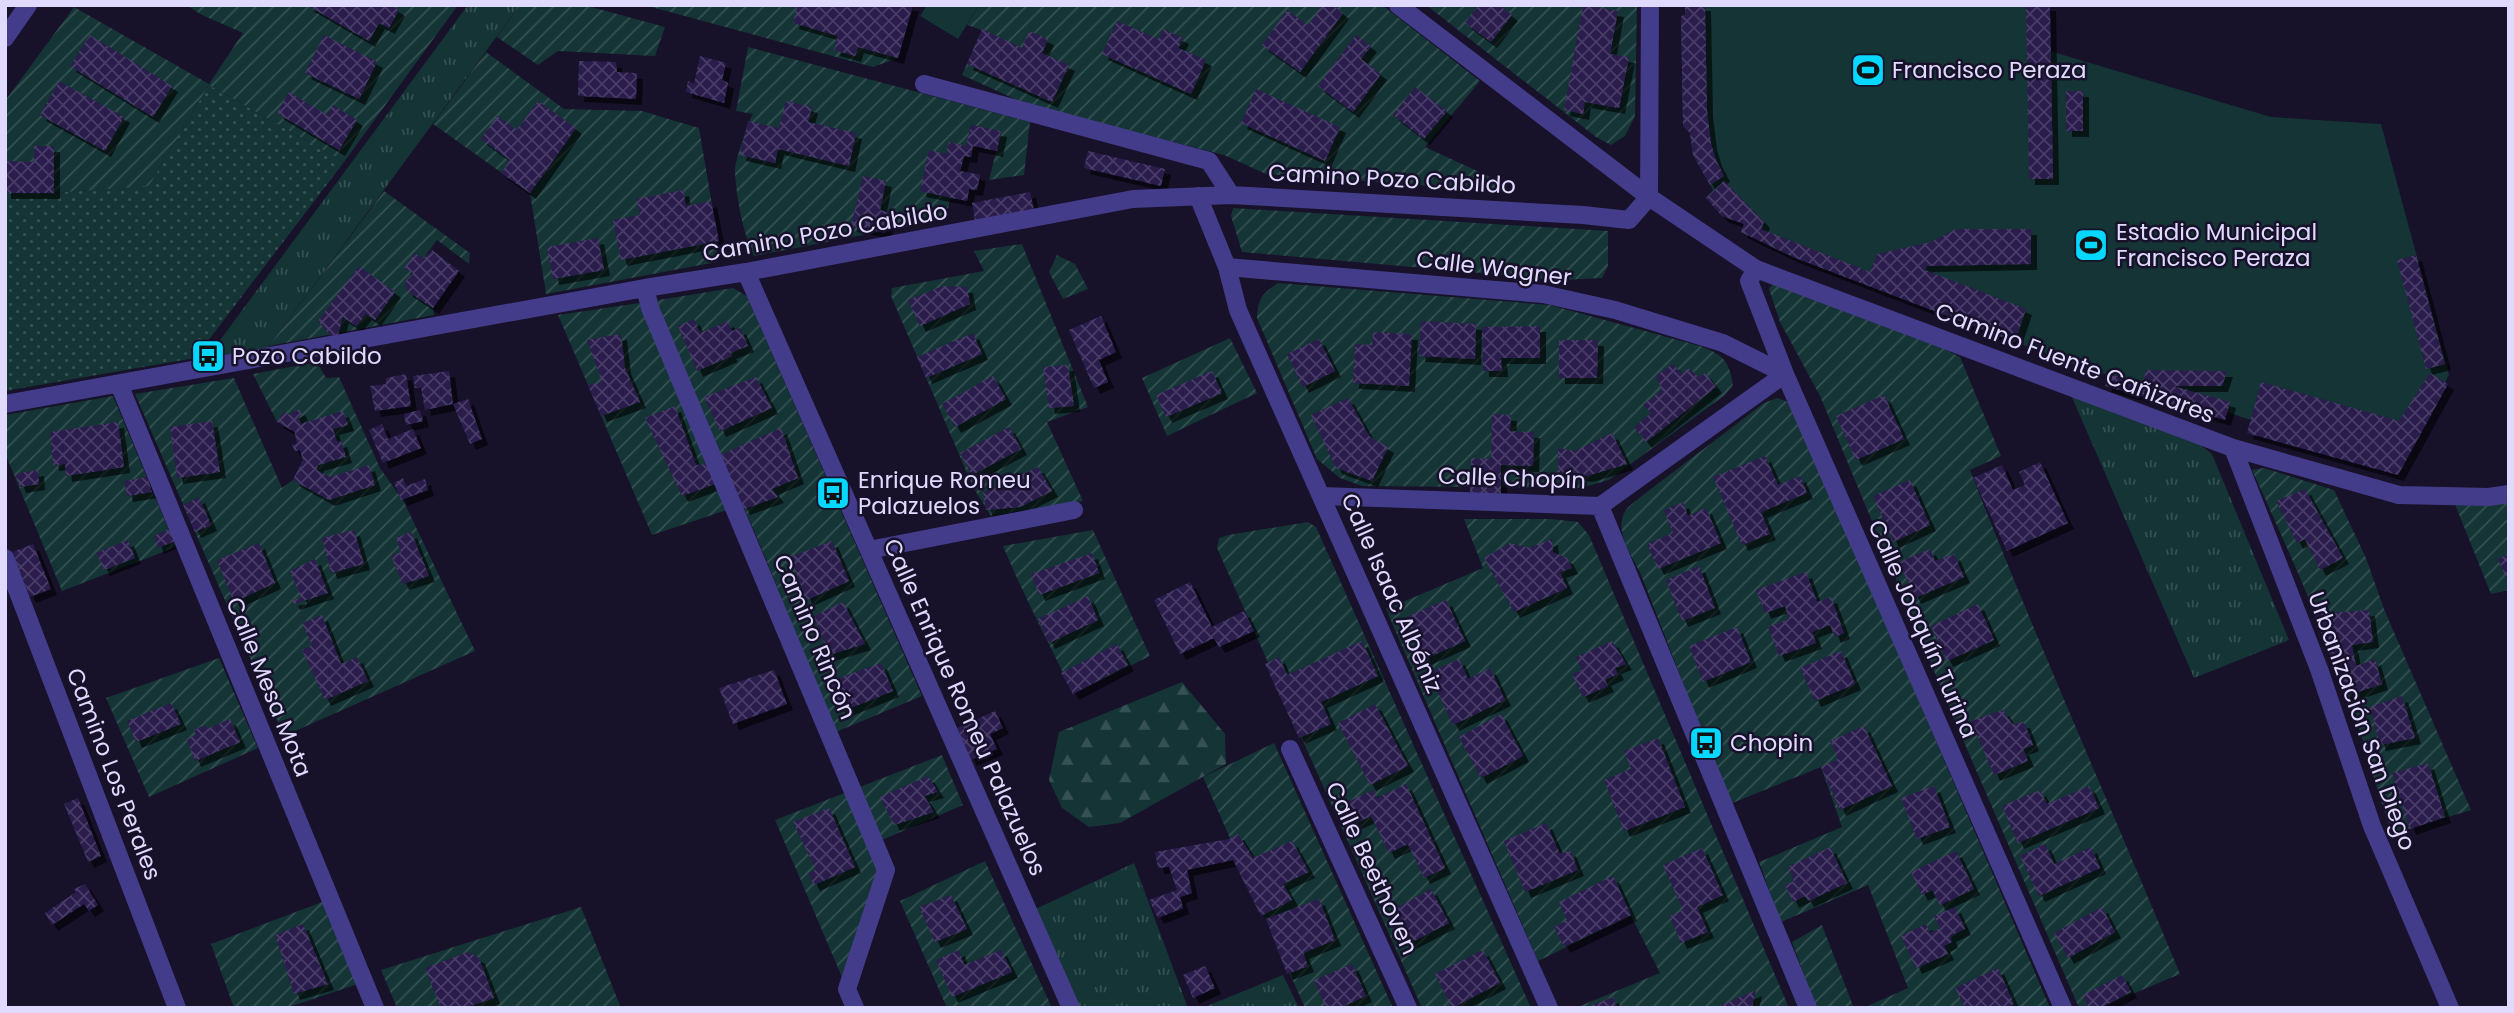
<svg xmlns="http://www.w3.org/2000/svg" width="2514" height="1013" font-family="Poppins,sans-serif">
<style>
.grass{fill:url(#grass-dots)}
.forest{fill:url(#forest-firs)}
.park{fill:url(#park-tufts)}
.garden{fill:url(#garden-furrows)}
.pitch{fill:#143435}
.building{fill:url(#building-cross-hatch);filter:url(#shadow)}
.lines{fill:none;stroke-linecap:round;stroke-linejoin:round}
.minor{stroke:#433c8a;stroke-width:18}
.tertiary{stroke:#433c8a;stroke-width:18}
.labels{text-anchor:middle;stroke-width:5;stroke-linejoin:round;paint-order:stroke}
.poi-label{font-size:23px;fill:#e1daff;stroke:#17112a;text-anchor:start}
.street-label{font-size:23px;fill:#e1daff;stroke:#17112a}
</style>
<defs>
<pattern id="grass-dots" width="8" height="8" patternUnits="userSpaceOnUse" patternTransform="scale(1.75)"><rect width="8" height="8" fill="#143435"/><path d="M2 2h.1M6 6h.1" fill="none" stroke="#365153" stroke-width="1.8" stroke-linecap="round"/></pattern>
<pattern id="forest-firs" width="22" height="20" patternUnits="userSpaceOnUse" patternTransform="scale(1.75)"><rect width="22" height="20" fill="#143435"/><path d="M5 1l3.5 6h-7zM16 11l3.5 6h-7z" fill="#365153"/></pattern>
<pattern id="park-tufts" width="24" height="20" patternUnits="userSpaceOnUse" patternTransform="scale(1.75)"><rect width="24" height="20" fill="#143435"/><path d="M3 7l-1-3M5 7V3M7 7l1-3M15 17l-1-3M17 17v-4M19 17l1-3" fill="none" stroke="#365153"/></pattern>
<pattern id="garden-furrows" width="10" height="10" patternUnits="userSpaceOnUse" patternTransform="scale(1.75)"><rect width="10" height="10" fill="#143435"/><path d="M-1 1l2-2M0 10L10 0M9 11l2-2" fill="none" stroke="#365153"/></pattern>
<pattern id="building-cross-hatch" width="8" height="8" patternUnits="userSpaceOnUse" patternTransform="scale(1.75)"><rect width="8" height="8" fill="#291d4c"/><path d="M0 0l8 8M0 8l8-8" fill="none" stroke="#483d67"/></pattern>
<filter id="shadow"><feDropShadow dx="6" dy="6" stdDeviation="0" flood-color="#0009"/></filter>
</defs>
<rect width="100%" height="100%" fill="#17112a"/>
<path class="grass" d="M209 85 344 162 195 358 5 391V193H54L149 185Z"/>
<path class="forest" d="M1182 682 1225 734 1226 764 1120 823 1089 827 1062 808 1049 780 1059 732Z"/>
<path class="park" d="M468 5H520L261 357 198 370Z
M2071 395 2199 444 2212 454 2289 640 2194 678Z
M1134 863 1188 1008H1071L1029 912Z
M1283 975 1299 1008H1202Z"/>
<path class="garden" d="M186 5H458L344 162 209 85 149 186 54 193H5V101L74 7 209 84 243 33 202 15Z
M520 5H584L665 27 655 56 558 51 538 65 497 37Z
M644 5H913L898 58 873 67Z
M979 5H1382L1480 81 1425 147 1499 181 1500 191 1266 174 1224 155 1026 104 962 75 982 30 967 25Z
M1426 5H1637L1635 116 1625 136 1611 145 1596 137Z
M748 47 1030 122 1024 175 989 180 1001 132 971 125 961 171 980 175 977 190 969 189 967 201 950 198 946 219 754 256C743 233 736 197 735 171 734 165 748 121 753 114L736 111Z
M486 52 564 109 642 111 699 128 716 228 717 262 546 294 530 193 433 124Z
M384 191 470 253 469 264 437 240 423 259 415 253 405 267 413 273 408 291 433 308 434 315 269 346Z
M1233 208 1608 231V266L1602 278 1561 280 1242 252 1231 216Z
M1022 244 1088 407 1047 422 1083 501 991 516 973 487 891 296 892 288 984 271 974 251Z
M1057 255 1075 264 1088 289 1063 299 1049 272Z
M1774 282 1905 332 1910 337H1921L1960 357 2001 456 1970 470C2036 640 2111 806 2180 974L2099 1008H2079L1957 726 1820 396 1780 322 1769 289Z
M1278 283 1550 305 1700 346C1723 355 1729 360 1733 385L1725 395 1609 480 1581 488 1362 486 1340 478 1317 459 1257 318C1258 299 1262 294 1278 283Z
M733 288 747 296 922 696 836 732 758 540 658 310V300Z
M639 303 727 510 652 535 558 315Z
M1230 338 1257 393 1167 436 1142 378Z
M317 362 326 378 339 377 380 468 404 502 475 651 284 736 135 394 234 378 282 488 293 480 303 460 288 415 277 422 253 374Z
M113 396 176 547 62 591 5 453V415Z
M1777 398 1788 402 1805 434 2050 1008H1863L1908 988 1868 885 1781 922 1759 862 1842 827 1821 767 1730 804 1640 572C1631 556 1613 528 1626 510 1630 504 1638 500 1643 495L1764 403Z
M2264 468 2334 490 2366 558 2384 609 2471 810 2392 834C2380 800 2371 766 2360 732 2330 643 2291 556 2252 470Z
M2454 502 2496 505 2509 502V590L2491 594Z
M1464 519H1551L1578 522 1589 535 1789 1008H1575L1660 973 1631 916 1538 961 1386 609 1483 568Z
M1308 522 1316 527 1531 1008H1422L1217 548 1219 538 1228 535Z
M1093 530 1150 656 1073 694C1050 644 1024 597 1003 546Z
M219 658 258 748 149 797 106 698Z
M1274 743 1393 1008H1305L1203 777Z
M942 755 963 805 875 843 886 870 847 989 775 820Z
M985 861 1052 1008H947L900 901Z
M330 899 364 982 286 1008H234L211 944Z
M581 907 621 1008H397L381 970Z
M1822 925 1854 1008H1816L1792 942Z"/>
<path class="pitch" d="M927 5H979L958 39 920 16Z
M1685 5H2050V51L2271 117 2381 124 2449 375 2398 466 2073 364 1793 257 1741 232 1744 224 1722 216 1706 198 1713 190 1693 155 1690 133 1683 126 1681 16 1685 15Z"/>
<path class="building" d="M307 5H391L399 10 389 28 379 23 369 41Z
M798 5H913L898 58 858 47 855 56 834 50 838 36 793 23Z
M1323 5H1333L1343 13 1300 72 1262 45 1287 10 1308 25Z
M1479 5H1499L1512 15 1491 42 1465 23Z
M1583 5 1618 11 1610 54 1629 57 1619 108 1585 102 1583 114 1564 110Z
M1685 5H1705L1707 111 1711 144 1716 160 1724 176 1710 185 1693 155 1690 133 1683 126 1681 16 1685 15Z
M2026 5H2050L2053 179H2029Z
M1117 21 1158 39 1163 29 1183 38 1178 48 1206 60 1191 94 1102 54Z
M982 29 1022 48 1029 31 1048 39 1042 53 1069 65 1052 102 967 64Z
M90 35 172 86 153 117 70 66Z
M324 35 377 62 359 99 305 73Z
M1356 35 1371 46 1361 59 1381 74 1353 112 1318 86Z
M700 56 726 63 722 80 728 83 724 103 686 92 688 81 694 84Z
M579 61 616 62 617 72 637 73 636 99 578 96Z
M59 81 124 117 105 151 40 115Z
M1415 87 1447 111 1424 139 1393 115Z
M1256 89 1340 127 1325 161 1241 123Z
M2066 91H2083V131H2066Z
M289 92 327 115 333 105 357 120 339 150 277 113Z
M538 101 576 128 530 193 501 173 510 160 481 139 497 116 517 130Z
M786 101 812 107 808 122 856 133 849 166 778 149 775 163 740 155 748 121 779 128Z
M971 125 1001 131 997 151 973 146 971 157 964 156 960 171 980 175 977 190 969 189 967 201 920 191 929 150 946 154 949 142 966 146Z
M34 146H54V193H5V161L34 162Z
M1088 151 1165 169 1161 186 1084 168Z
M863 176 886 181 880 210 890 213 885 233 851 226Z
M1724 181 1764 222 1761 229 1870 272 1877 254 1931 242 1956 229H2031V264L1927 266 1925 270 2026 309 2015 342 1793 257 1741 232 1744 224 1722 216 1706 198Z
M683 190 686 206 711 201 719 241 621 260 613 220 640 215 636 199Z
M1030 192 1034 210 975 221 972 203Z
M598 238 604 270 553 279 547 247Z
M432 250 459 271 433 308 407 291 405 282 413 273 404 268 415 253 423 259Z
M2416 255 2445 364 2426 369 2397 260Z
M359 266 395 292 375 320 366 314 356 326 343 317 336 342 318 321Z
M943 286 967 287 970 304 920 326 908 300Z
M1101 316 1116 352 1099 360 1108 382 1094 388 1069 330Z
M694 319 700 333 728 321 732 331 740 328 748 346 730 353 732 356 697 371 678 326Z
M1421 321 1476 324 1475 359 1419 356Z
M1540 326V358H1501L1502 371H1483L1482 327Z
M1373 332 1412 334 1409 386 1353 383 1355 344 1372 345Z
M973 333 982 354 926 378 917 357Z
M621 334 625 368 640 402 601 416 588 385 602 382 587 340Z
M1319 339 1335 371 1303 387 1287 354Z
M1559 340H1598L1597 378H1559Z
M1673 364 1682 374 1688 368 1699 377 1705 373 1716 387 1646 442 1634 427 1651 413 1643 405 1662 390 1656 376Z
M1068 365 1074 406 1049 408 1043 367Z
M2146 370 2227 371 2222 386H2173L2230 402 2225 420 2105 386 2110 374 2142 384Z
M449 371 453 404 425 410 421 388H415L413 376Z
M1212 371 1222 393 1166 417 1156 395Z
M2430 373 2448 384 2398 475 2247 433 2261 382 2399 421Z
M406 374 411 406 375 411 370 386 386 384V378Z
M993 376 1006 399 955 427 942 404Z
M756 377 772 408 720 431 704 397Z
M1884 395 1904 439 1856 460 1836 416Z
M1348 398 1369 436 1388 447 1372 481 1336 468 1311 415Z
M468 399 482 439 470 444 453 404Z
M675 406 696 465 707 464 715 484 682 496 645 418Z
M299 409 302 415 298 416 301 424 343 411 348 425 333 429 337 442 341 441 346 457 318 465 316 470 330 477 369 465 375 485 329 500 293 480 303 460 300 450 295 451 292 445 297 443 295 432 277 422 284 412 288 415Z
M420 410 423 421 406 425 404 414Z
M1492 414 1511 415 1510 431 1534 432 1533 466 1501 465V496H1470L1471 458 1491 459Z
M212 421 220 472 177 478 170 427Z
M118 422 124 467 66 476 65 464 53 465 50 432Z
M382 424 388 439 413 429 421 448 383 463 369 430Z
M1009 427 1021 449 972 475 960 453Z
M781 428 798 478 772 489 778 497 744 509 720 455Z
M1612 433 1627 464 1587 476 1558 472V448L1575 451Z
M1765 456 1778 485 1800 476 1807 493 1761 512 1770 534 1742 545 1713 477Z
M2040 462 2068 523 2007 551 1973 478 2002 465 2013 490 2025 485 2019 472Z
M1038 467 1052 491 1020 507 986 510 983 492Z
M38 470 39 484 20 487 15 474Z
M147 477 152 492 127 496 124 481Z
M403 478 406 486 425 479 428 490 401 500 394 483Z
M1910 480 1930 525 1893 542 1873 496Z
M2305 489 2343 558 2320 570 2305 539 2297 543 2276 501Z
M199 497 211 525 195 532 183 505Z
M1683 502 1688 516 1706 508 1721 543 1658 569 1647 544 1673 533 1664 510Z
M169 529 175 541 158 548 154 536Z
M354 530 364 564 331 573 322 538Z
M411 532 429 576 403 584 391 556 401 552 396 538Z
M1552 539 1553 552 1567 558 1572 568 1560 572 1567 588 1514 612 1484 558 1510 543 1529 548Z
M128 540 135 558 104 570 96 553Z
M832 541 849 581 807 600 790 557Z
M259 543 275 583 234 602 217 560Z
M33 544 51 589 30 597 12 552Z
M1930 549 1935 561 1954 554 1964 577 1915 598 1899 562Z
M1092 553 1099 573 1039 595 1031 574Z
M2509 554V577L2506 578 2498 559Z
M315 559 328 593 294 604 292 600 301 598 290 571Z
M1699 566 1715 608 1682 621 1666 580Z
M1806 572 1817 602 1831 597 1844 633 1835 637 1830 625 1812 632 1816 643 1779 656 1768 627 1789 619 1785 606 1765 613 1756 590Z
M1190 582 1212 627 1244 611 1254 631 1219 647 1214 638 1180 654 1154 600Z
M1088 596 1098 620 1049 643 1038 619Z
M1446 600 1465 641 1425 659 1406 617Z
M843 602 865 644 829 655 814 616Z
M1978 604 1994 640 1947 661 1931 626Z
M2369 610 2373 642 2352 645 2356 666 2375 659 2382 684 2346 696 2314 614Z
M322 615 341 664 357 657 368 681 325 700 302 650 312 645 302 623Z
M1737 627 1751 662 1703 682 1689 646Z
M1362 641 1378 676 1321 702 1331 724 1299 738 1265 664 1279 657 1287 675Z
M1612 641 1626 664 1615 668 1618 674 1605 680 1608 686 1583 697 1572 674 1582 670 1576 657Z
M1117 644 1128 665 1073 694 1061 673Z
M1841 651 1855 684 1815 701 1800 668Z
M1459 659 1468 679 1490 668 1505 700 1453 725 1429 673Z
M881 663 893 691 841 712 828 682Z
M774 670 787 704 733 724 719 688Z
M2402 696 2415 738 2380 745 2370 707Z
M171 703 181 724 136 742 127 721Z
M1375 704 1408 766 1370 785 1338 723Z
M2003 710 2012 724 2024 722 2033 745 2023 749 2028 761 1994 775 1971 721Z
M995 711 1003 728 990 734 997 749 971 760 957 728Z
M1501 714 1523 756 1481 778 1459 737Z
M230 719 240 742 195 761 187 740 196 735 194 730 205 725 207 729Z
M1864 726 1892 786 1840 810 1821 767 1838 759 1830 741Z
M1658 738 1685 807 1624 831 1604 780 1631 769 1624 751Z
M2428 763 2445 817 2410 829 2392 773Z
M928 776 938 792 924 796 934 812 894 825 880 797Z
M1406 784 1445 868 1424 878 1408 844 1389 853 1371 816 1354 824 1345 803 1373 790 1377 798Z
M1934 786 1950 827 1917 839 1901 798Z
M2089 786 2099 808 2018 843 2002 806 2040 790 2047 804Z
M78 798 101 856 88 862 64 804Z
M829 808 855 867 814 885 808 873 816 870 793 822Z
M1546 823 1560 854 1570 850 1578 870 1525 892 1504 841Z
M1238 834 1253 858 1292 841 1309 872 1283 884 1292 900 1261 916 1233 860 1187 870 1192 893 1180 897 1183 908 1158 918 1149 900 1177 890 1169 867 1158 868 1155 852 1229 839Z
M2045 844 2054 864 2091 847 2100 868 2039 896 2020 856Z
M1830 847 1847 883 1808 901 1805 896 1793 902 1785 885 1794 881 1788 867Z
M1702 848 1723 895 1697 907 1708 932 1681 943 1670 916 1683 910 1663 865Z
M1956 851 1974 889 1940 905 1932 890 1922 895 1911 872Z
M1613 876 1631 915 1564 947 1554 927 1567 920 1559 902Z
M85 884 98 905 89 911 84 904 52 925 45 913 76 892 74 889Z
M1431 889 1449 923 1410 943 1392 910Z
M951 895 967 929 935 942 919 907Z
M1319 899 1335 940 1303 953 1308 966 1287 974 1266 919Z
M1955 907 1965 929 1950 936 1952 942 1944 946 1948 954 1916 968 1901 936 1926 924 1930 933 1940 928 1934 916Z
M2102 907 2115 932 2068 958 2054 933Z
M303 924 328 984 294 994 275 935Z
M959 950 964 965 1001 950 1012 972 952 997 936 960Z
M1483 950 1500 983 1452 1008 1435 974Z
M468 952 479 958 494 998 464 1008H441L425 968Z
M1352 964 1366 996 1340 1008H1326L1314 980Z
M1205 966 1215 988 1193 998 1183 975Z
M1998 968 2014 1004 2006 1008H1965L1955 988Z
M2122 975 2131 992 2100 1008H2089L2083 995Z
M1756 990 1752 1008H1715Z
M1613 997 1617 1008H1587V1007Z"/>
<g class="lines">
<path class="minor" d="M1398 5 1649 197 1756 269 2233 448 2399 495 2489 497 2509 494
M924 84 1209 161 1231 195
M1198 196 1227 267 1238 310 1549 1008
M1649 197 1650 5
M1227 267 1543 294 1615 310 1723 343 1785 374
M1756 269 1749 281 1785 374 2063 1008
M746 272 1071 1008
M645 288 650 308 886 870 847 989 855 1008
M119 384 375 1008
M5 404 645 288 746 272 1133 199 1231 195 1583 215 1629 220 1649 197
M2233 448 2319 669 2372 826 2450 1008
M1322 496 1600 506 1785 374
M1600 506 1808 1008
M869 550 1074 510
M5 558 177 1008
M1290 749 1408 1008"/>
<path class="tertiary" d="M5 38 28 5"/>
</g>
<defs>
<g id="stadium-square" transform="scale(1.75)"><rect x="-9" y="-9" width="18" height="18" rx="4" fill="#06d7ff" stroke="#17112a"/><path d="M0-5a6.5 5 0 1 0 0 10a6.5 5 0 1 0 0-10ZM-3.5-1.8h7v3.6h-7Z" fill="#111"/></g>
<g id="bus-square" transform="scale(1.75)"><rect x="-9" y="-9" width="18" height="18" rx="4" fill="#06d7ff" stroke="#17112a"/><path d="M-5-6H5V4H4V6H2V4H-2V6H-4V4H-5ZM-3.5-4V0h7V-4ZM-3.5 1.2v1.5H-2V1.2ZM2 1.2v1.5H3.5V1.2Z" fill="#111"/></g>
</defs>
<g fill-rule="evenodd">
<use href="#stadium-square" x="1868" y="70"/>
<use href="#stadium-square" x="2091" y="245"/>
<use href="#bus-square" x="208" y="356"/>
<use href="#bus-square" x="833" y="493"/>
<use href="#bus-square" x="1706" y="743"/>
</g>
<g class="labels">
<g class="poi-label">
<text x="1892" y="78">Francisco Peraza</text>
<text x="2116" y="240">Estadio Municipal<tspan x="2116" dy="26">Francisco Peraza</tspan></text>
<text x="232" y="364">Pozo Cabildo</text>
<text x="858" y="488">Enrique Romeu<tspan x="858" dy="26">Palazuelos</tspan></text>
<text x="1730" y="751">Chopin</text>
</g>
<g class="street-label">
<text transform="translate(1392 179) rotate(3)" y="8">Camino Pozo Cabildo</text>
<text transform="translate(825 232) rotate(-10)" y="8">Camino Pozo Cabildo</text>
<text transform="translate(1494 268) rotate(7)" y="8">Calle Wagner</text>
<text transform="translate(2075 363) rotate(21)" y="8">Camino Fuente Cañizares</text>
<text transform="translate(1512 478) rotate(2)" y="8">Calle Chopín</text>
<text transform="translate(1392 593) rotate(66)" y="8">Calle Isaac Albéniz</text>
<text transform="translate(1923 629) rotate(66)" y="8">Calle Joaquín Turina</text>
<text transform="translate(815 637) rotate(67)" y="8">Camino Rincón</text>
<text transform="translate(269 687) rotate(68)" y="8">Calle Mesa Mota</text>
<text transform="translate(965 707) rotate(66)" y="8">Calle Enrique Romeu Palazuelos</text>
<text transform="translate(2362 721) rotate(70)" y="8">Urbanización San Diego</text>
<text transform="translate(114 774) rotate(69)" y="8">Camino Los Perales</text>
<text transform="translate(1372 868) rotate(65)" y="8">Calle Beethoven</text>
</g>
</g>
<rect width="2514" height="1013" fill="none" stroke="#e1daff" stroke-width="14"/>
</svg>
